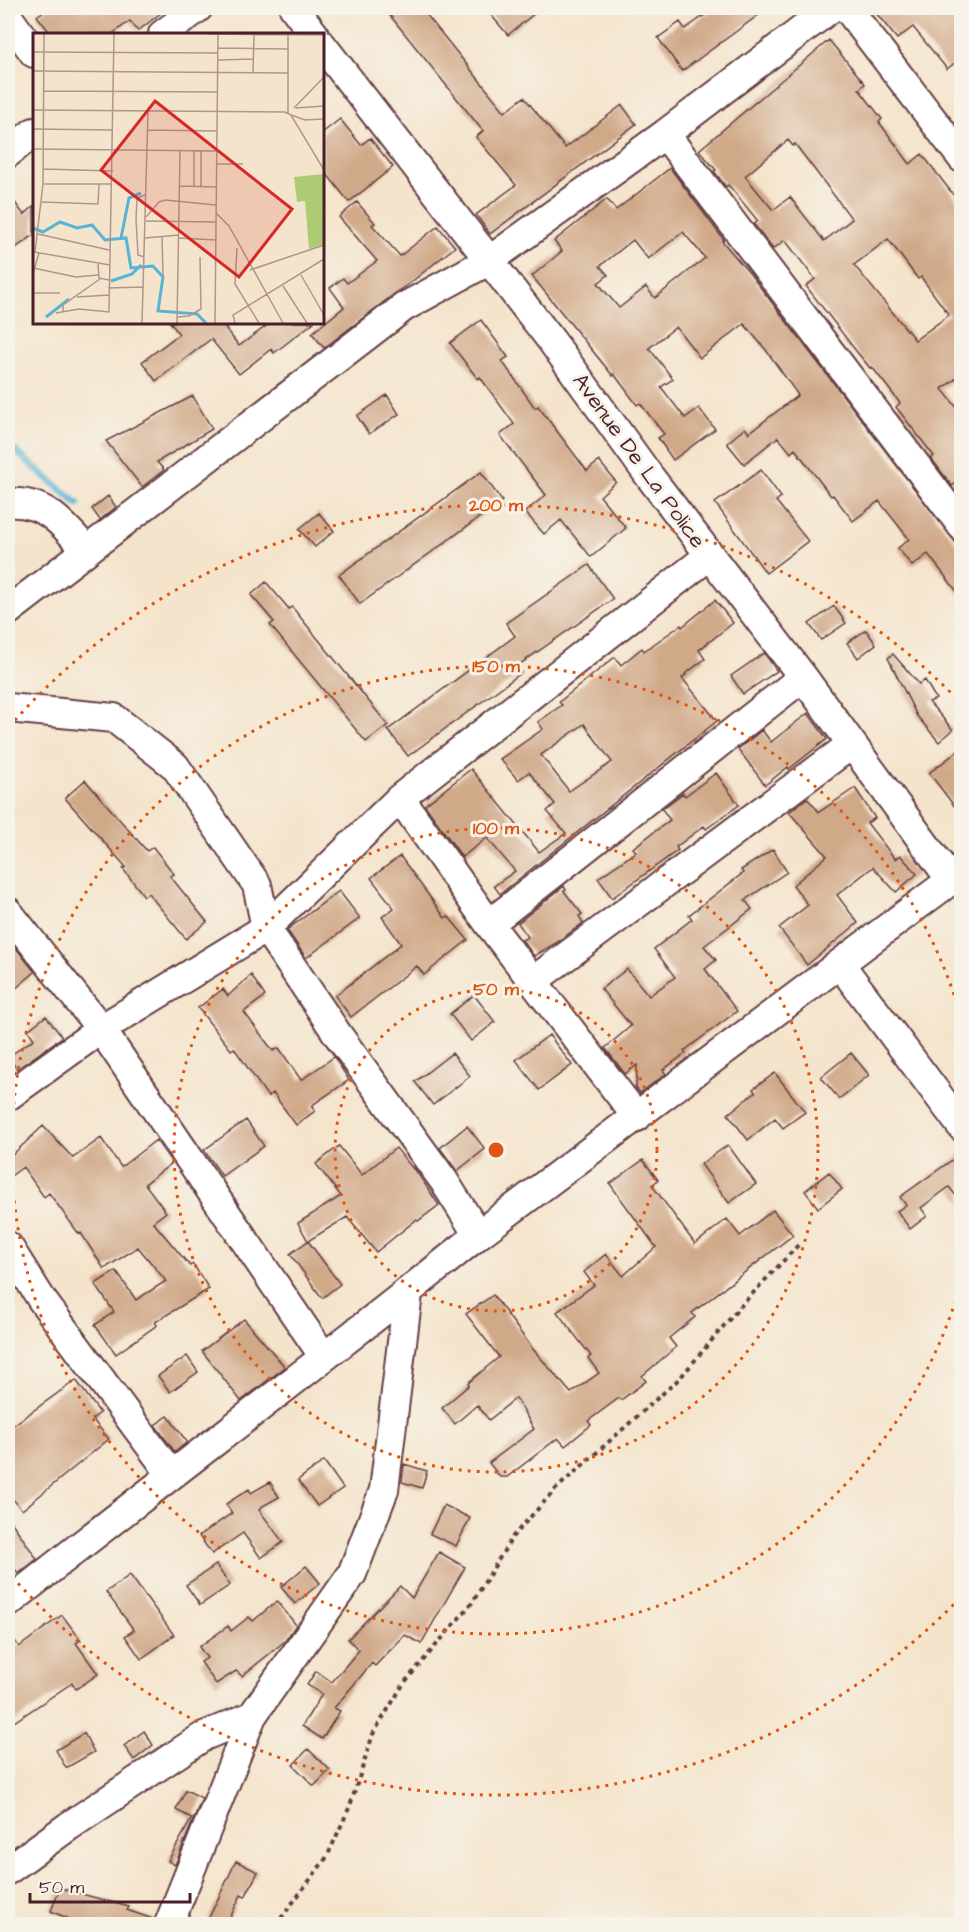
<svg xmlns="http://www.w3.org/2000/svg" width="969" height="1932" font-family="'Architects Daughter',sans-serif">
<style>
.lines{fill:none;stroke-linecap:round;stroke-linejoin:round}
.stream{stroke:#57b4d5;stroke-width:7}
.building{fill:#d0a989;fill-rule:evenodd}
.minor-casing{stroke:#643d43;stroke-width:32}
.path{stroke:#643d43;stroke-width:4;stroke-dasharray:4.5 4.5;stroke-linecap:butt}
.minor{stroke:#fff;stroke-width:28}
.ring{fill:none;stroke:#e0560e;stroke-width:3;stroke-dasharray:3 6}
.labels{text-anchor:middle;stroke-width:6;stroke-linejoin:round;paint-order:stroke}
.street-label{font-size:22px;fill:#4a1f2b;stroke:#f7f3e8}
.inset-river{fill:none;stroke:#57b4d5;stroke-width:3}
.inset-road{fill:none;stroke:#b0958c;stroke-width:1.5}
.view{fill:#d62828;fill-opacity:0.15;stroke:#d62828;stroke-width:3}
.inset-edge{fill:none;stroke:#4a1f2b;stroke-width:3}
.centre{fill:#e0560e;stroke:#f7f3e8;stroke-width:3}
.ring-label{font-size:18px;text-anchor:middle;font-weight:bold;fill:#e0560e;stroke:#f7f3e8;stroke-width:6;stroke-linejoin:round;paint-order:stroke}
</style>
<rect width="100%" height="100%" fill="#f7f3e8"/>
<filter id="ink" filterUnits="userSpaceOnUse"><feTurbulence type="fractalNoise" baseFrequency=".0167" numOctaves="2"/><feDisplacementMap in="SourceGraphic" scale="12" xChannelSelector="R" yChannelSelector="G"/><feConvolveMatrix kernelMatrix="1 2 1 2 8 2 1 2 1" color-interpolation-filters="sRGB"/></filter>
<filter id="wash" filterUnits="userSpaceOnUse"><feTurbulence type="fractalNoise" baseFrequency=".008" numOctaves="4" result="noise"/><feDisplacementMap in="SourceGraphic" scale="24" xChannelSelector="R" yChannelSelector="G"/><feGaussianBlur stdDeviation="1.35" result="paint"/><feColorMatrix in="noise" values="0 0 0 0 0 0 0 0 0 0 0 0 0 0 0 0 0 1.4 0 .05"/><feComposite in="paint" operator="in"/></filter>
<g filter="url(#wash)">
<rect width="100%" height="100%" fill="#f4e4cc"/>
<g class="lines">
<path class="stream" d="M8 445 78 504"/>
</g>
<g id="blocks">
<path class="building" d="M48 8H167L138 31 130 21 112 34H51L37 16Z
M384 8H421L505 112 524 97 565 148 622 105 636 124 490 234 476 215 516 185 476 137 483 131Z
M485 8H541L508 35Z
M715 8H768L682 71 658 38 680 22 685 29Z
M872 8H962V57L947 69 913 27 897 39Z
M829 40 865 84 859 89 882 119 879 122 910 164 922 154 962 206V374L942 389 962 414V479L952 486 931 458 934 456 896 407 900 403 872 367 870 368 856 351 806 286 815 279 785 240 773 249 754 224 758 221 731 188 728 185 726 187 714 171 716 170 699 150ZM788 140 793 146 795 144 852 219 824 241 790 197 773 210 745 176ZM888 239 918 279 921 277 949 315 915 340 854 265Z
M340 119 361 145 370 138 393 167 349 202 322 168V133Z
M670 168 724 240 722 241 750 274 962 551V598L928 554 912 566 898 548 909 539 879 501 853 521 833 495 831 496 795 449 791 453 778 437 744 464 727 443 745 428 749 433 798 395 766 350 744 324 700 358 676 327 649 348 673 379 661 387 685 418 699 408 715 429 673 460 658 438 664 434 640 403 637 405 614 374 613 376 532 276 562 251 554 241 607 199 616 210ZM683 232 705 258 655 298 646 287 619 308 598 283 608 275 600 266 633 240 648 259Z
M8 193 24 215 34 206V235L8 253Z
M357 202 375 223 372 225 400 256 438 226 455 247 405 287 394 294 324 348 312 333 344 307 330 288 343 278 347 283 377 261 339 217Z
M481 320 508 357 502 361 535 408 538 406 587 471 599 461 616 482 600 496 626 528 591 557 561 520 544 534 525 512 546 495 500 435 514 424 480 377 478 379 450 343Z
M170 322H232L225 328 239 346 272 322H314L274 353 271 349 239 374 211 339 156 381 142 362 179 334Z
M387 395 399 414 369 434 357 416Z
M193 396 212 429 157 462 164 470 142 487 106 441Z
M761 470 781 497 776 501 808 541 766 573 715 503Z
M481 472 502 501 360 604 339 575Z
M108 496 116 507 100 520 92 509Z
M319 513 334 531 315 547 299 529Z
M589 565 613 599 516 667 521 673 408 756 388 730 515 636 506 623Z
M266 582 289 609 292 607 388 725 366 742 270 625 274 622 251 595Z
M715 600 733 623 699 650 705 659 685 674 686 675 682 678 717 721 500 894 494 886 515 871 487 838 462 857 425 805 471 769 539 852 566 833 547 811 555 804 529 772 518 780 500 759 543 729 538 722 562 705 559 702 615 657 621 665 642 648 644 651 681 625 682 627ZM584 724 612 762 569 791 541 755Z
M834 606 846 623 821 640 809 624Z
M866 630 876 644 858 658 847 643Z
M764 653 777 671 743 694 731 676Z
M893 654 919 684 925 680 936 699 929 702 953 730 939 742 917 716 888 658Z
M808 713 827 739 789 769 788 767 765 785 738 749 762 730 771 742Z
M962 748V816L929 773Z
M716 773 739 805 706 829 704 826 676 847 678 850 612 898 598 878 636 852 633 848 670 820 662 809 683 793 685 796Z
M85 780 147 851 153 847 174 874 170 876 207 922 186 939 148 893 144 896 123 869 126 867 65 798Z
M855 788 875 818 867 823 895 859 900 855 917 874 896 892 873 867 837 895 858 923 807 965 779 928 808 905 793 885 827 856 789 812 807 798 819 812Z
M773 849 787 872 745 900 752 909 704 946 716 960 705 969 737 1011 684 1051 686 1053 663 1070 666 1074 640 1093 636 1088 637 1065 625 1074 605 1048 631 1026 601 989 627 969 649 996 675 977 654 949 692 919 689 915 743 873 741 870Z
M400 856 445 918 448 916 468 940 424 975 417 966 351 1017 335 996 401 944 382 917 394 908 371 878Z
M564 886 566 890 564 891 582 914 579 916 583 923 556 943 534 956 522 940 528 937 518 923Z
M339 891 360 918 306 958 287 930Z
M8 938 35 972 8 995Z
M251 975 265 996 244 1012 273 1051 279 1048 301 1080 334 1057 349 1080 311 1106 315 1111 296 1125 273 1093 268 1097 234 1048 231 1050 198 1008 223 989 228 996Z
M474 995 495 1022 471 1041 450 1014Z
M46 1016 62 1037 17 1069 8 1057 34 1039 28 1030Z
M549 1035 572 1065 539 1090 516 1060Z
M452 1053 470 1076 433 1105 415 1082Z
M851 1053 869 1075 839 1099 821 1077Z
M775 1073 805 1112 783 1128 775 1118 748 1140 728 1114 755 1092 753 1089Z
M246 1120 264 1146 222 1176 204 1150Z
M43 1126 73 1158 101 1138 121 1167 156 1140 172 1163 145 1184 166 1212 153 1222 190 1266 193 1264 209 1289 155 1322 157 1325 116 1354 95 1325 114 1312 95 1284 116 1271 136 1300 166 1281 138 1247 104 1269 81 1233 79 1234 49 1193 44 1197 23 1167 8 1178V1159Z
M467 1126 485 1149 457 1171 440 1148Z
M728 1145 756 1184 729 1203 701 1164Z
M339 1146 362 1175 396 1148 413 1169 414 1168 439 1205 418 1221 416 1220 376 1252 347 1217 308 1241 298 1223 341 1196 316 1164Z
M962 1153V1203L949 1187 921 1208 927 1216 910 1229 897 1211 906 1205 900 1197Z
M643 1160 658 1180 652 1185 695 1244 727 1219 740 1236 773 1210 793 1235 692 1313 695 1317 669 1338 676 1347 642 1376 646 1381 621 1400 619 1398 588 1421 591 1425 565 1446 558 1438 507 1477H500L489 1463 534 1429 516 1398 489 1420 477 1405 455 1424 442 1408 469 1385 468 1383 499 1357 466 1314 493 1295 532 1348 571 1393 599 1373 588 1358 591 1356 557 1312 594 1285 584 1272 606 1254 623 1276 656 1247 610 1184Z
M829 1172 842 1189 818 1208 805 1191Z
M308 1241 340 1284 322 1298 290 1254Z
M244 1319 285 1367 241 1401 202 1351Z
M187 1356 198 1372 170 1392 158 1376Z
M76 1380 100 1413 92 1419 109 1439 22 1510 8 1493V1429Z
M168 1416 187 1442 175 1452 155 1425Z
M324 1461 343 1488 317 1506 298 1480Z
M404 1464 427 1471 422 1488 402 1482Z
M270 1482 279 1497 261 1507 259 1510 283 1542 261 1558 243 1533 212 1554 199 1536 232 1513 226 1504 249 1489 251 1493Z
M444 1505 470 1518 456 1546 430 1534Z
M8 1517 37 1559 18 1574 8 1558Z
M439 1552 465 1567 421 1644 405 1635 375 1666 372 1663 334 1708 340 1711 322 1739 302 1726 322 1694 307 1685 316 1671 332 1682 359 1650 348 1639 400 1586 412 1598Z
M216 1565 230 1585 200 1605 186 1585Z
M306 1566 320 1583 295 1604 281 1587Z
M130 1575 174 1635 141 1659 125 1636 134 1630 106 1592Z
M277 1601 296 1625 285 1641 242 1676 236 1671 216 1684 201 1662 207 1658 199 1647 228 1626 231 1631 249 1617 253 1621Z
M62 1615 81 1640 76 1643 98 1674 76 1689 72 1683 8 1726V1630L19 1647Z
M144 1731 153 1745 134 1760 124 1746Z
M84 1733 94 1752 66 1768 56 1750Z
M308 1749 330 1770 314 1786 293 1765Z
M186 1790 202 1798 175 1865 168 1861 192 1818 176 1810Z
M236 1861 258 1872 245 1897 241 1895 227 1924H206Z
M60 1888 129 1907 127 1910 153 1919V1924H87L74 1921 51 1911Z"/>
</g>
</g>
<g filter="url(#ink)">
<use href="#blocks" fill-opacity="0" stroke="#643d43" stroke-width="1.5"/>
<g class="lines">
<g class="minor-casing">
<path id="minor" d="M294 8 314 34
M847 8 962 158
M8 17 34 53
M163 34 198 8
M322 45 551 340 650 477 803 677 951 880
M665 134 962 526
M8 153 34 132
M8 503C45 500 64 525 86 550
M8 611 404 307 490 260 665 134 831 8
M8 708 114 718 175 766 257 885 266 928 338 1035 444 1181 478 1235
M400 798 489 924 637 1117
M8 912 101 1029 324 1357
M489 924 803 677
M840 964 962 1127
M533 981 852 744
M8 1096 101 1029 266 928 400 798 710 555
M8 1246 42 1300 171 1474
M8 1603C163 1479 324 1361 478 1235L962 872
M8 1870 69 1826 204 1736 252 1716
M169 1924 252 1716 352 1574 384 1490 408 1293"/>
</g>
<path class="path" d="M274 1924 279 1921 327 1857 350 1806 373 1734 404 1683 472 1603 513 1536 556 1489 680 1378 738 1309 801 1242"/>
<use href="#minor" class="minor"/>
</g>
</g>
<g class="ring">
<circle cx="496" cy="1150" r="161"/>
<circle cx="496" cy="1150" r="322"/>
<path d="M961 1283A484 484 0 1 1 961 1017"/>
<path d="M960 1598A645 645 0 0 1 9 1573M9 727A645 645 0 0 1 960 702"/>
</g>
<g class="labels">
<g class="street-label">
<text transform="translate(640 460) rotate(54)" y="8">Avenue De La Police</text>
</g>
</g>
<g transform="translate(33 33)">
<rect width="291" height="291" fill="#f4e4cc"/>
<path d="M291 141V211L276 216 272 168 264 169 261 144Z" fill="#adcb72"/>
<path class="inset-river" d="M0 195 10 199 27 189 44 195 59 192 72 207 93 205 98 235 120 233 130 244 125 278 164 281 173 290M88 205 96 165 108 160M78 248 99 241 108 232M13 284 36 266"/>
<path class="inset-road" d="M174 1 291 2M185 15 256 16M0 19 185 20M185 27 220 26M0 38 255 40M220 40 221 1M11 58 185 59M261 75 291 44M263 75 291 73M0 77 252 79 258 82 291 137M255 80V2M258 82 272 87 291 86M0 96 80 97M115 97 184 98M0 116 184 118M161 118V154M183 131H210M10 136 80 138M10 151H79M147 153 183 154M168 154V118M9 169 65 171 66 151M183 180 196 193 250 290M113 184 126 169 132 167 183 172M113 188 183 189M5 201 76 217M129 203 130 243M112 205 146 202M146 205 183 207M204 215 202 251 226 290M1 219 77 232M2 219 10 151 11 1M111 224 105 222 103 186 104 165 112 162M65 231 66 245 76 247M0 235 43 244 65 242M217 237 291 212M0 241 6 220M268 242 291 282M250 253 274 290M75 255 110 254M0 260H27M44 264 76 262M30 278V272L67 246M23 280 46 276 76 279 81 1M145 284 156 283 168 276 167 224M109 290 115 77M144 290 147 117M182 290 185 1M202 290 200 282 291 226"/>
<path class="view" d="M122 68 259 176 206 244 68 137Z"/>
<rect width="291" height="291" class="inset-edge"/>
</g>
<circle cx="496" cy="1150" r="9" class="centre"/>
<g class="ring-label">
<text x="496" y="511">200 m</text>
<text x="496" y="672">150 m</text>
<text x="496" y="834">100 m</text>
<text x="496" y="995">50 m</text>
</g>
<rect width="969" height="1932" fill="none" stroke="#f7f3e8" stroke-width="30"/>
<path d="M30 1893v9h160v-9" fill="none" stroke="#4a1f2b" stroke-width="3"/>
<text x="39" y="1893" font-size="18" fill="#4a1f2b" stroke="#f7f3e8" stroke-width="4.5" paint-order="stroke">50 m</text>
</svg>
